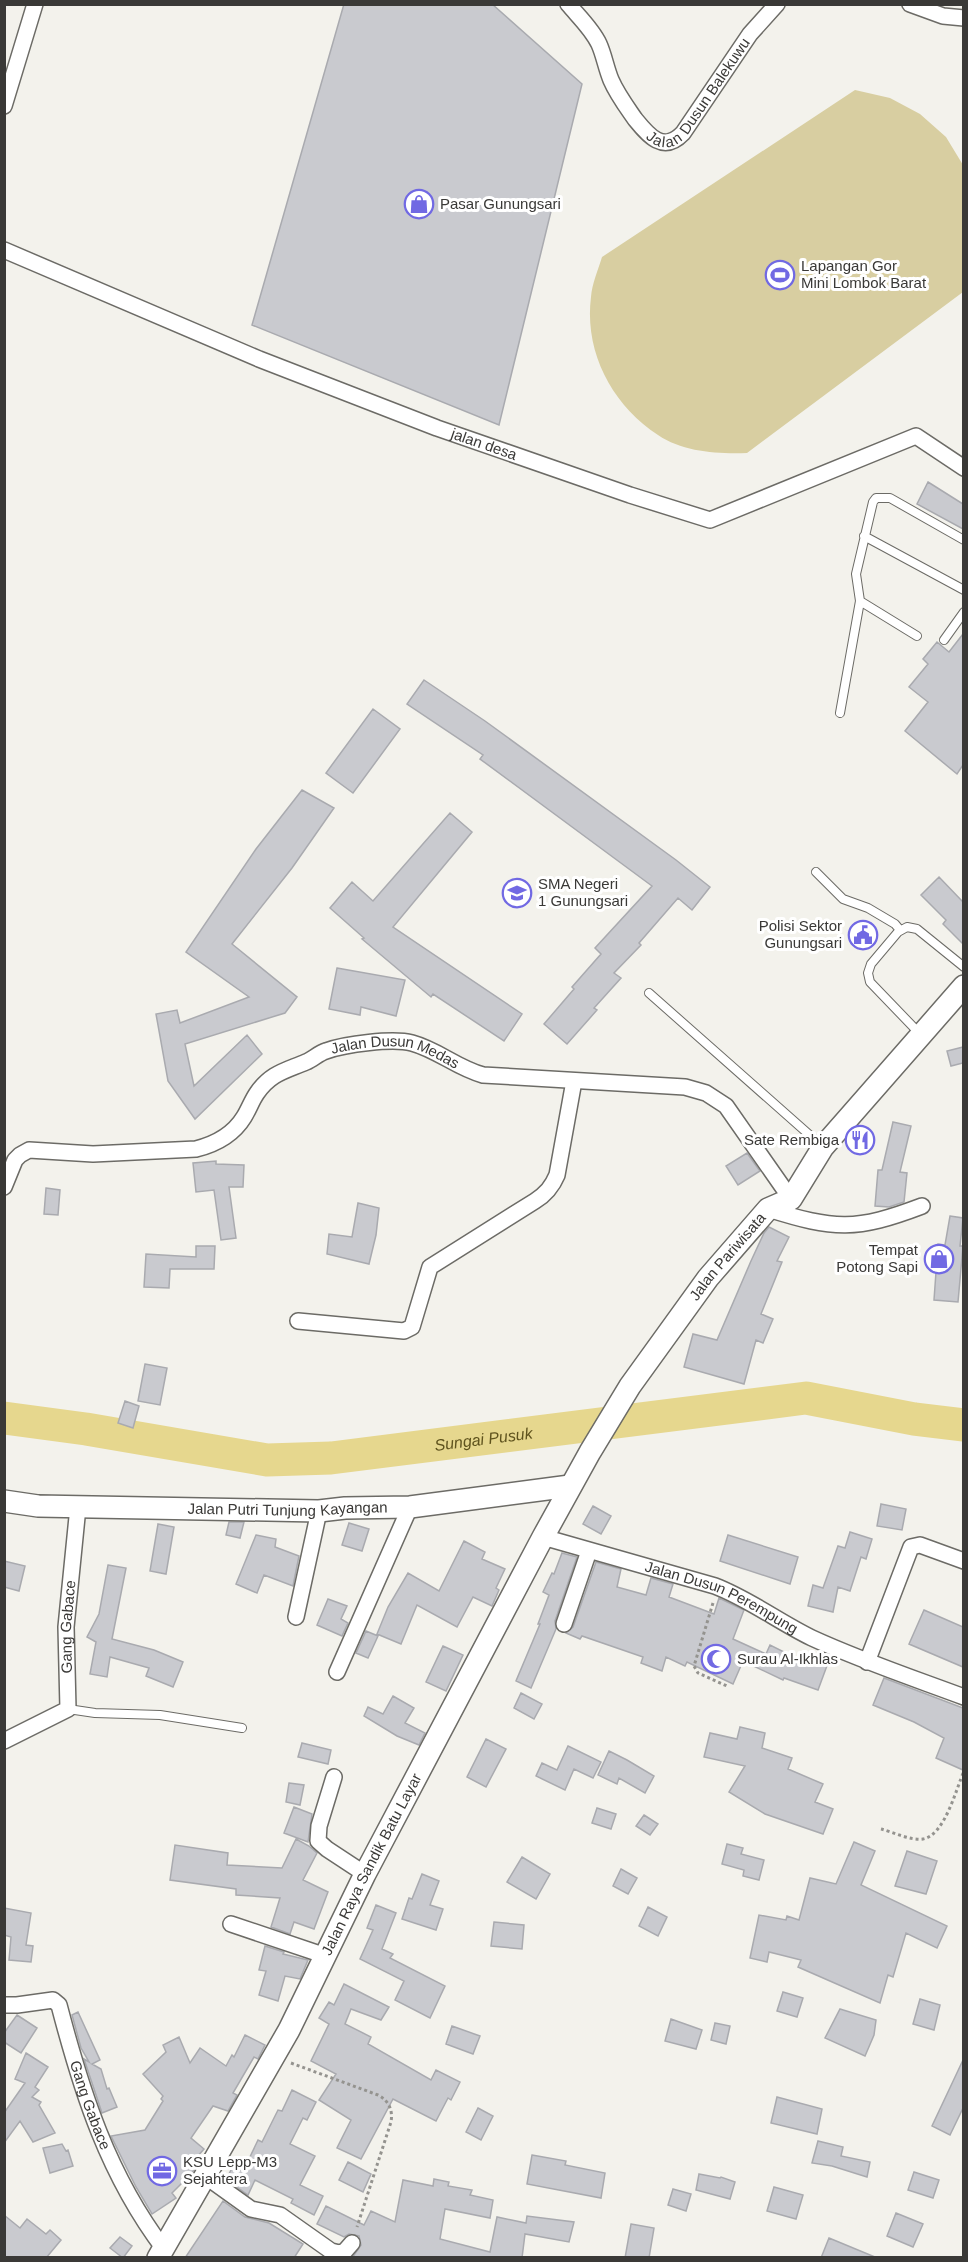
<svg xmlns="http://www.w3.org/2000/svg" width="968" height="2262" font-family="Arial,sans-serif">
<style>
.green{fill:#d8cea1}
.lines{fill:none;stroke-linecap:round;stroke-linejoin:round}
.river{stroke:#e6d78e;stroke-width:33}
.building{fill:#c9cacf;stroke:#a9aaaf;stroke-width:1.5}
.lane-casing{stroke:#6c6b66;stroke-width:10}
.street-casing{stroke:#6c6b66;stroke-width:18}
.secondary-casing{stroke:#6c6b66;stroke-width:24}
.path{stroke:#94938f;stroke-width:3;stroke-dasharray:3 3;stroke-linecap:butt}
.lane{stroke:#fff;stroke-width:8}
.street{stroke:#fff;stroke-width:15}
.secondary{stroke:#fff;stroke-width:21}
.labels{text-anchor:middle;stroke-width:6;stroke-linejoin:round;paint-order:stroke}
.street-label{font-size:15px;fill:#3a3937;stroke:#fff}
.poi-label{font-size:15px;fill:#3a3937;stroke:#fff;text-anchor:start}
.water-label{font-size:16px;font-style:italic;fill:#5f531e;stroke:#fff}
</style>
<rect width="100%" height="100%" fill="#f3f2ec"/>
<path class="green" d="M855 90 890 98 920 114 946 137 963 165V292L747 453C717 454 683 452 658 435 612 405 584 352 591 297 592 284 598 270 602 257Z"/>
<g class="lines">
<path class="river" id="s1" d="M4 1418 86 1429 267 1460 331 1458 806 1398 914 1419 964 1425"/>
</g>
<path class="building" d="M344 4H492L582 84 499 425 252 325Z
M928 482 963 504V529L917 504Z
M963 634V765L957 774 905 731 928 702 909 687 928 664 923 659 937 642 949 652Z
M424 680 485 721 676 860 710 887 692 910 678 898 639 943 641 945 614 973 621 978 594 1008 597 1010 567 1044 544 1024 574 989 572 987 601 954 595 948 652 886 480 759 483 755 407 704Z
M373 709 400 729 353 793 326 773Z
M302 790 334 808 292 868 232 944 297 997 285 1013 185 1044 194 1086 247 1035 262 1054 195 1119 168 1081 156 1014 177 1010 180 1023 249 997 186 952 256 849Z
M450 813 472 832 393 927 522 1014 504 1041 433 994 431 997 362 939 364 938 330 908 352 882 373 901Z
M939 877 963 902V944L943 924 946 920 921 895Z
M337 968 405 980 396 1016 361 1007 360 1015 329 1009Z
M963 1047V1063L951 1066 947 1051Z
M893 1122 911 1126 900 1172 907 1173 904 1202 889 1207 875 1206 878 1170H882Z
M747 1153 760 1171 738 1185 726 1166Z
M216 1161V1164L244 1165 243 1187H229L236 1238 221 1240 214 1190 196 1192 193 1163Z
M46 1188 60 1190 58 1215 44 1214Z
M358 1203 379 1208 376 1235 369 1264 327 1254 329 1234 352 1237Z
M950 1216 963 1218 960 1246H963L958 1302 934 1300 938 1244 945 1245Z
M769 1227 789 1237 777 1261 782 1262 761 1314 773 1319 763 1343 756 1340 744 1384 684 1367 693 1334 717 1340 751 1261 764 1233Z
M196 1246H215L214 1269H170L169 1288 144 1287 146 1254 196 1257Z
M145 1364 167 1368 160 1405 138 1401Z
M125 1401 139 1406 133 1428 118 1423Z
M881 1504 906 1509 902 1530 877 1526Z
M593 1506 611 1516 601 1534 583 1524Z
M229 1522H244L240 1538 226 1535Z
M349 1523 369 1529 362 1551 342 1545Z
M158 1524 174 1527 166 1574 150 1571Z
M850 1532 872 1539 866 1559 861 1557 850 1591 838 1587 833 1612 808 1606 813 1585 823 1588 838 1546 845 1548Z
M256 1535 276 1539 275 1547 299 1556 293 1586 264 1575 257 1593 236 1584Z
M728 1535 798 1557 790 1584 720 1561Z
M464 1541 485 1552 482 1559 505 1569 496 1588 499 1590 492 1606 473 1597 457 1627 417 1605 401 1644 377 1634 388 1607 408 1573 439 1591Z
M562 1553 577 1557 555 1621 556 1629 531 1688 516 1681 540 1624H538L549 1595 543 1592 552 1573 554 1574Z
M4 1561 25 1566 19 1591 4 1587Z
M596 1562 621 1569 617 1587 646 1595 651 1578 673 1584 669 1597 714 1614 719 1598 744 1610 733 1639 766 1654 770 1645 804 1662 807 1655 828 1663 818 1690 784 1678 783 1680 743 1661 733 1684 687 1662 685 1666 666 1657 662 1671 641 1663 643 1657 582 1636 580 1639 566 1633 573 1627Z
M108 1565 126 1568 112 1639 154 1650 183 1662 173 1687 146 1676 149 1668 110 1657 107 1677 90 1674 96 1642 87 1637 99 1614Z
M328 1599 347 1606 341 1619 348 1623 342 1636 317 1625Z
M924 1610 963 1627V1667L909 1644Z
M366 1631 378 1636 368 1658 356 1653Z
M443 1646 463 1655 446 1691 426 1682Z
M884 1678 963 1708V1770L936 1758 944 1738 914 1722 873 1705Z
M521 1693 542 1704 534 1719 514 1708Z
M393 1696 414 1708 405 1723 425 1733 419 1745 397 1736 364 1716 368 1707 383 1714Z
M740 1727 765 1733 762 1748 792 1758 788 1769 823 1784 815 1802 833 1809 823 1834 765 1814 729 1792 745 1766 704 1757 710 1733 737 1739Z
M486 1739 506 1749 486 1787 467 1777Z
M302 1743 331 1750 328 1764 298 1757Z
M568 1746 601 1762 593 1778 574 1769 565 1790 536 1776 542 1763 557 1770Z
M609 1751 627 1760 654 1776 645 1793 619 1778 617 1784 598 1775Z
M289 1783 304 1785 300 1805 286 1802Z
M294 1807 312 1814 308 1842 284 1833Z
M597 1808 616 1814 611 1829 592 1823Z
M644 1815 658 1824 650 1835 636 1826Z
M296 1839 309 1846 317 1853 303 1880 328 1892 314 1929 294 1922 290 1934 271 1927 280 1898 236 1895V1889L170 1880 175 1845 228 1853 227 1865 282 1868Z
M854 1842 875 1851 861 1885 947 1926 937 1948 906 1933 893 1977 888 1975 880 2003 798 1967 801 1960 769 1952 767 1962 750 1958 759 1915 786 1920 787 1916 799 1920 810 1878 836 1884Z
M727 1844 743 1848 741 1854 764 1860 759 1880 743 1876 744 1870 722 1864Z
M907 1851 937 1861 926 1894 895 1886Z
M522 1857 550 1874 536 1899 507 1882Z
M621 1869 637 1878 628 1894 613 1886Z
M422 1874 439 1881 430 1905 443 1909 436 1930 402 1919 409 1898 412 1899Z
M376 1905 396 1913 382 1949 393 1954 390 1958 445 1986 430 2018 395 2000 404 1981 360 1959 373 1930 367 1928Z
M648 1907 667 1917 658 1936 639 1926Z
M4 1908 31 1913 26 1945 33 1946 31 1962 9 1960 11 1937 4 1935Z
M494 1922 524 1925 522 1949 491 1946Z
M265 1946 284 1952 283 1954 308 1960 300 1979 285 1976 278 2001 259 1995 266 1971 259 1970Z
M344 1984 389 2007 381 2020 351 2009 345 2024 371 2037 368 2044 431 2080 436 2070 460 2082 451 2100 448 2098 436 2121 393 2099 361 2159 337 2148 351 2120 319 2100 336 2074 311 2061 329 2024 319 2018 329 2002 334 2005Z
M783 1992 803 1998 797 2017 777 2011Z
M920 1999 940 2005 934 2030 913 2024Z
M840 2009 876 2020 874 2035 865 2056 825 2038Z
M78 2012 100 2060 92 2064 101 2069 107 2089 109 2088 117 2107 102 2113 84 2059 89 2062 81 2048 72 2015Z
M17 2015 37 2028 21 2053 4 2042V2033Z
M671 2019 702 2030 696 2049 665 2041Z
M715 2023 730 2026 726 2044 711 2040Z
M452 2026 480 2036 473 2054 446 2044Z
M245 2035 265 2045 258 2059 254 2057 233 2093 237 2095 228 2111 213 2106 191 2138 204 2149 189 2166 194 2170 192 2173 172 2193 176 2198 152 2214 136 2187 111 2136 145 2130 163 2101 161 2099 163 2096 143 2074 166 2052 163 2045 179 2037 190 2063 200 2048 226 2066 232 2055 234 2057Z
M26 2053 48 2067 35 2087 39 2090 32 2097 41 2102 39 2105 55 2133 33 2142 20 2121 4 2143V2113L25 2083 15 2079Z
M963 2060V2108L950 2135 932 2126Z
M292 2090 316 2102 307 2120 303 2118 290 2144 315 2156 300 2185 323 2196 314 2215 291 2203 293 2199 255 2180 248 2195 234 2185 237 2181 228 2176 237 2158 247 2163 258 2140 262 2142 278 2110 282 2111Z
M777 2097 822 2109 817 2134 771 2123Z
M478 2108 493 2116 481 2140 466 2132Z
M818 2141 843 2147 841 2156 870 2162 867 2177 832 2166 812 2163Z
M62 2144 66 2151 68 2150 73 2166 50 2173 43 2148Z
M532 2155 566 2161 565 2165 605 2173 601 2198 527 2184Z
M348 2162 371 2174 363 2192 339 2180Z
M914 2172 939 2180 933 2198 908 2190Z
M699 2174 720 2178 721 2177 735 2182 730 2199 696 2190Z
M434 2179 449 2182 448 2186 472 2190 470 2195 493 2200 490 2218 445 2209 440 2239 490 2252 497 2217 526 2223 527 2216 574 2222 569 2242 525 2234 522 2258H352L361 2245 359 2236 349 2234 344 2237 317 2224 326 2206 364 2225 371 2211 395 2222 403 2180 433 2186Z
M774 2187 803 2195 796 2219 767 2211Z
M673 2189 691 2194 686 2211 668 2205Z
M223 2201 245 2217 269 2223 303 2244 294 2258H185Z
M896 2213 923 2224 913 2247 887 2236Z
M4 2215 20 2228 27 2219 46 2234 50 2230 61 2240 46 2258H4Z
M631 2224 654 2228 649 2258H625Z
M120 2237 132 2246 123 2258 110 2248Z
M829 2238 875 2257V2258H821Z"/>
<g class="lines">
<g class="lane-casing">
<path id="lane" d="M864 536 964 590
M860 601 917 636
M944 640 964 612
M840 713 860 601 856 574 873 502 876 498H890L964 540
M816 872 843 899 868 908 895 924 900 930
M649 993 822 1146
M921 1035 870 982 868 973 871 964 898 932 907 927 917 929 964 967
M68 1709 95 1713 160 1715 242 1728"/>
</g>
<g class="street-casing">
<g id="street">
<path id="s2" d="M568 4C579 17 592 29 599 44 604 55 606 68 611 80 617 94 626 106 635 119 648 135 663 154 683 133L750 34 777 4"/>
<path d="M910 4 943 16 964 18"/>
<path d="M4 106 35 4"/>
<path id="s3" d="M4 250 259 359 437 428 630 495 710 520 916 436 964 468"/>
<path id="s4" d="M4 1187 15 1160 20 1155 29 1150 93 1154 196 1149C216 1144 233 1135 244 1117 249 1109 252 1100 257 1093 271 1073 285 1071 306 1062 313 1059 319 1053 326 1051 345 1044 393 1038 412 1043 438 1050 457 1068 483 1075L685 1087 706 1093 726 1106 791 1199"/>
<path d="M768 1209C835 1230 856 1231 922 1206"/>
<path d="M298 1321 404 1331 412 1327 430 1267 535 1201C546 1194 552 1187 557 1175L574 1081"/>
<path id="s5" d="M543 1537 715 1586C749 1599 779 1622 812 1638 862 1661 913 1678 964 1697"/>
<path d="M296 1617 319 1511"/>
<path d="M564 1624 589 1551"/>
<path d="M867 1662 911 1547 920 1545 964 1561"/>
<path d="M337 1672 410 1507"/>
<path id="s6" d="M4 1741 68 1709 66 1627 78 1507"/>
<path d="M334 1777 319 1826 318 1841 327 1849 365 1874"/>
<path d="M231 1924 326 1956"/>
<path id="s7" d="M4 2005H17L53 2000 59 2005C82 2093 108 2175 164 2249"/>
<path d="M205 2176 251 2209 280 2215 331 2251 339 2253 345 2251 352 2243"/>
</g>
</g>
<g class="secondary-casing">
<g id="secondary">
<path id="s8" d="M4 1501 38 1506 319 1511 345 1508 410 1507 570 1486"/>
<path id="s9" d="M158 2258 289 2030 365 1874 543 1537 590 1452 630 1386 708 1278 768 1209 791 1199 823 1147 964 986"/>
</g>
</g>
<path class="path" d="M713 1603 694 1666 698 1673 727 1686
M881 1829C893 1832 911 1841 923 1839 945 1835 956 1789 964 1771
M291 2063 378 2095C389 2101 393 2110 391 2122L357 2227"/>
<use href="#lane" class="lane"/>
<use href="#street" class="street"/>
<use href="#secondary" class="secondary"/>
</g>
<defs>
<g id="shop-ring" transform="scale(1.5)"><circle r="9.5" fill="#fff" stroke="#7169e3" stroke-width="1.5"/><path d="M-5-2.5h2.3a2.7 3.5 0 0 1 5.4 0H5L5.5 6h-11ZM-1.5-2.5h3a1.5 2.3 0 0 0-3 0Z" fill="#7169e3"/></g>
<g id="stadium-ring" transform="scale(1.5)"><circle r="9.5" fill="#fff" stroke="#7169e3" stroke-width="1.5"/><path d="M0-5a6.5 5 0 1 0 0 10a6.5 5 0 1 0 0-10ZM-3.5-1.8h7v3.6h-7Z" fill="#7169e3"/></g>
<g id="school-ring" transform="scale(1.5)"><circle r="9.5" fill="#fff" stroke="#7169e3" stroke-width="1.5"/><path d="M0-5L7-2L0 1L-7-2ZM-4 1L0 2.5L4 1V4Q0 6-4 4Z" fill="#7169e3"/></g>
<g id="civic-ring" transform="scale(1.5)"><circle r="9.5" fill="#fff" stroke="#7169e3" stroke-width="1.5"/><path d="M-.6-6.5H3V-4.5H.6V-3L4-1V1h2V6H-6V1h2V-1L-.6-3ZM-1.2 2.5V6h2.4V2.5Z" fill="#7169e3"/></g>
<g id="restaurant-ring" transform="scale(1.5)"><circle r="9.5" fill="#fff" stroke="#7169e3" stroke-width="1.5"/><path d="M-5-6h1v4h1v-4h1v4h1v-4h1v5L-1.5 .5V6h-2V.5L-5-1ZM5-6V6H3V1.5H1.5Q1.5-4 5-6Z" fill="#7169e3"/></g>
<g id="mosque-ring" transform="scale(1.5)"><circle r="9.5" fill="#fff" stroke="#7169e3" stroke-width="1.5"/><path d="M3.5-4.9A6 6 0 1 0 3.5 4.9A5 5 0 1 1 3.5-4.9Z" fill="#7169e3"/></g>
<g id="office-ring" transform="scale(1.5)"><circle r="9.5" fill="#fff" stroke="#7169e3" stroke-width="1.5"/><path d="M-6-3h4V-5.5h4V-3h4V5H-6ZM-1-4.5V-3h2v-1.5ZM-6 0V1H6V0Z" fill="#7169e3"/></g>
</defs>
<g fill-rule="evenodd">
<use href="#shop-ring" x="419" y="204"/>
<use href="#stadium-ring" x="780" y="275"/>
<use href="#school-ring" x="517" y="893"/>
<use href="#civic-ring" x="863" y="935"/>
<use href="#restaurant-ring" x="860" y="1140"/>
<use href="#shop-ring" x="939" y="1259"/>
<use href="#mosque-ring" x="716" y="1659"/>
<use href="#office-ring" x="162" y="2171"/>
</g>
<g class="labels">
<g class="street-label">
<text dy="5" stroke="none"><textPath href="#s2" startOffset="231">Jalan Dusun Balekuwu</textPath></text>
<text dy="5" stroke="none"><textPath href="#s3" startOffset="518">jalan desa</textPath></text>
<text dy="5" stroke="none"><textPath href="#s4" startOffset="454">Jalan Dusun Medas</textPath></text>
<text dy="5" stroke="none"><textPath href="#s9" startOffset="1154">Jalan Pariwisata</textPath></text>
<text dy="5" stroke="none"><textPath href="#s8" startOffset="284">Jalan Putri Tunjung Kayangan</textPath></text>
<text dy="5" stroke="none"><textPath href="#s5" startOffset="189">Jalan Dusun Perempung</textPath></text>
<text dy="5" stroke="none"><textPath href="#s6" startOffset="154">Gang Gabace</textPath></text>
<text dy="5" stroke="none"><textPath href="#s9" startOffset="448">Jalan Raya Sandik Batu Layar</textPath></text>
<text dy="5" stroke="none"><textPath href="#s7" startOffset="162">Gang Gabace</textPath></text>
</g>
<g class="poi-label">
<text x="440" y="209">Pasar Gunungsari</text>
<text x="801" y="271">Lapangan Gor<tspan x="801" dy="17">Mini Lombok Barat</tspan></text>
<text x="538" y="889">SMA Negeri<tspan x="538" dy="17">1 Gunungsari</tspan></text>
<text x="842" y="931" text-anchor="end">Polisi Sektor<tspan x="842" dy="17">Gunungsari</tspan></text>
<text x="839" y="1145" text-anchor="end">Sate Rembiga</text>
<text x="918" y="1255" text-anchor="end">Tempat<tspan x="918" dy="17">Potong Sapi</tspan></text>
<text x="737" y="1664">Surau Al-Ikhlas</text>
<text x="183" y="2167">KSU Lepp-M3<tspan x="183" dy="17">Sejahtera</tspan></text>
</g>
<g class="water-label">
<text dy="6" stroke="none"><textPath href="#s1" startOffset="484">Sungai Pusuk</textPath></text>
</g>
</g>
<rect width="968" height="2262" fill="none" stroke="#3a3937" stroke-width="12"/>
</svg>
